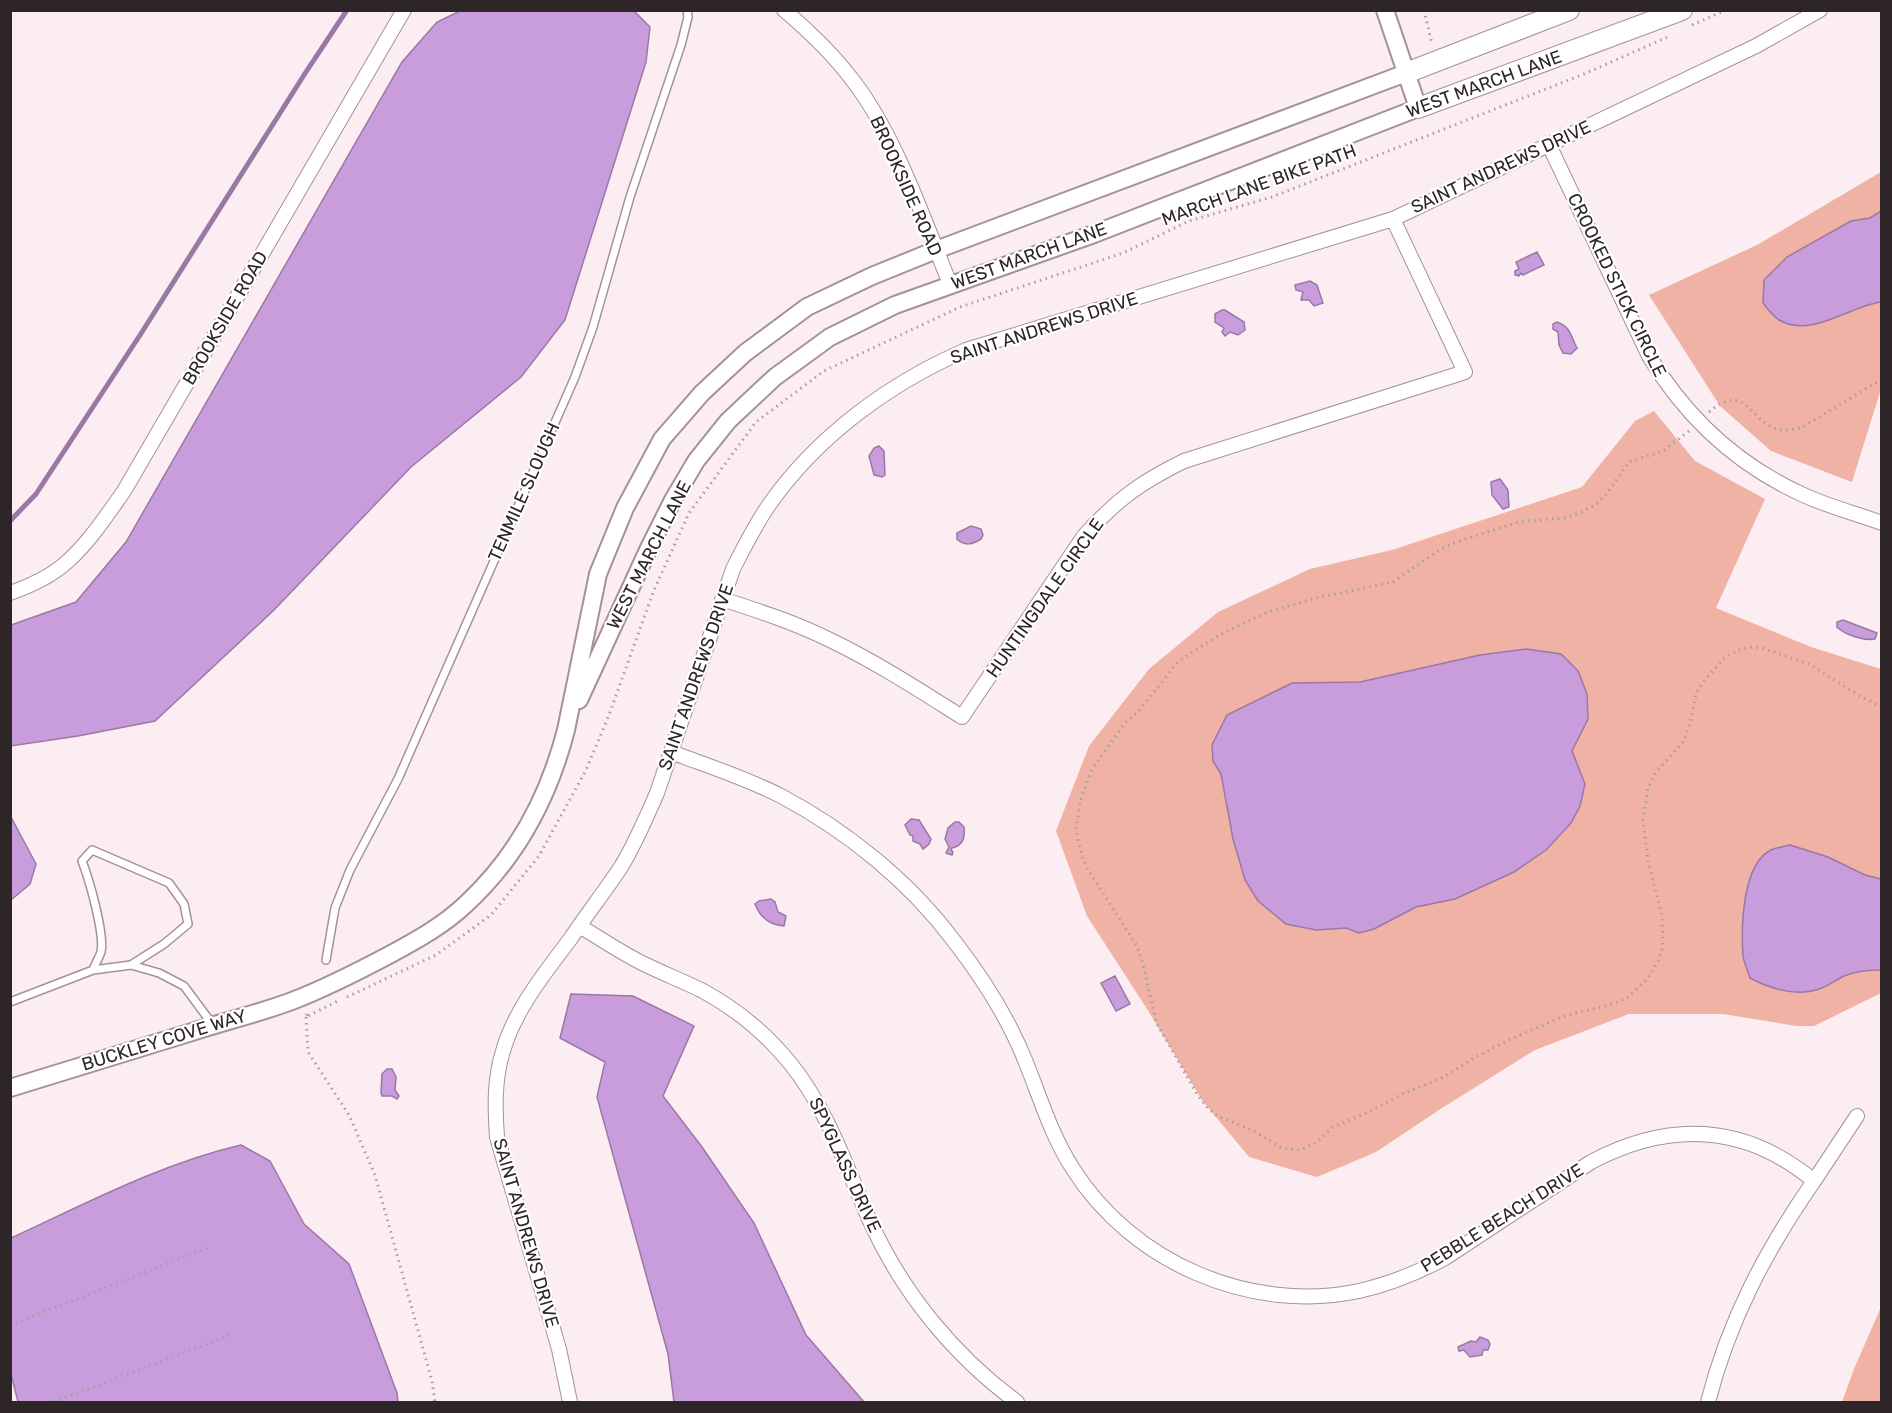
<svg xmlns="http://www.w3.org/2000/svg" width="1892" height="1413" font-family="Rubik,sans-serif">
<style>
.green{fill:#efb2a4}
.water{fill:#c99cdc;stroke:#9a78a6;stroke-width:1.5}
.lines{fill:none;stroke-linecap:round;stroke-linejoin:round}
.stream{stroke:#9a78a6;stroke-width:5}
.service-casing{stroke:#a79199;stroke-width:10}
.minor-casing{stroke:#a79199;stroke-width:16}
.tertiary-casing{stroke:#a79199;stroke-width:20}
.secondary-casing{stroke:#a79199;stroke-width:22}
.path{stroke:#a99da1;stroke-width:3;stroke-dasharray:1.5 4.5;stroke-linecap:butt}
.service{stroke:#fff;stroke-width:7}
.minor{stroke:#fff;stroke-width:14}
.tertiary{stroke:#fff;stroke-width:16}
.secondary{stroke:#fff;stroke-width:20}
.labels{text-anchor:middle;stroke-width:4.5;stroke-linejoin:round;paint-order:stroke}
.street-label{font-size:18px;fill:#2d2528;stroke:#fff}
</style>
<rect width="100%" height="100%" fill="#fcedf2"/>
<path class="green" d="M1881 172V389L1852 482 1771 451 1720 406 1649 295 1757 245Z
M1654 411 1695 461 1765 499 1716 608 1811 647 1881 669V993L1814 1026H1796L1723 1014H1629L1535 1050 1442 1108 1376 1152 1317 1177 1249 1157 1202 1100 1149 1012 1087 916 1056 831 1089 746 1149 669 1218 612 1310 569 1392 550 1582 487 1635 421Z
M1881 1307V1402H1842L1854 1369Z"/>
<path class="water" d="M460 11H634L650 27 646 62 565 320 521 377 411 467 274 610 155 721 78 736 11 746V625L76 602 126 542 402 62 437 22Z
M1881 211V302C1849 306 1812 339 1779 320 1773 316 1767 308 1763 303L1764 280 1787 257 1851 221 1870 218Z
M1537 252 1544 265 1523 275 1521 273 1519 276 1515 275V271L1519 269 1516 262Z
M1310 281 1317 285 1323 303 1314 306 1309 300H1301L1303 292 1296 290 1295 285Z
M1222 310H1225L1244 322 1245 330 1238 335 1230 332 1225 336 1222 332 1224 328 1215 322V314Z
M1557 322C1571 327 1570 335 1577 348L1571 354 1563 353 1559 345 1558 332 1553 329V324Z
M879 446 884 451 885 475 882 477 874 475 869 456 874 448Z
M1500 479 1508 490 1509 507 1503 509 1492 495 1491 482Z
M971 526 981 529 983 535 981 539C973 544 965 547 957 539V533Z
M1843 620 1877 633 1875 639C1864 641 1845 635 1837 627V622Z
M1526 649 1561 654 1578 671 1587 694 1588 719 1572 751 1585 784 1580 806 1571 823 1546 850 1514 872 1455 899 1416 907 1374 929 1359 933 1346 928 1316 930 1286 924 1258 901 1245 880 1233 839 1221 774 1213 761 1212 745 1227 715 1292 683 1360 682 1480 655Z
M11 817 36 864 30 884 11 900Z
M911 819 919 820 931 839 929 844 923 849 920 844 913 841V836L910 835 905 825Z
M955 822H959L964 827C965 837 964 845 952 848L951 850 953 852 952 855 946 853 949 847 945 839 948 828Z
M1790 845 1828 857 1865 875 1881 879V970C1869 970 1856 971 1844 976 1836 980 1828 986 1819 989 1796 997 1771 989 1750 978 1748 971 1744 963 1743 956 1741 928 1742 864 1771 850 1777 847 1784 847 1790 845Z
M771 899 775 902 778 912 786 916 784 926C770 925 760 917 755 904L759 901Z
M1115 976 1130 1004 1116 1011 1101 983Z
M571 994 633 996 694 1026 663 1096 702 1147 754 1223 806 1335 864 1402H674L668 1354 597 1097 605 1062 560 1038Z
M387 1069H392L396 1077 395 1090 399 1096 397 1099 392 1096H382L381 1093 382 1074Z
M241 1145 270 1161 304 1224 349 1264 397 1393 398 1402H18L11 1374V1238C85 1204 160 1164 241 1145Z
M1480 1337 1488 1340 1490 1344 1488 1350H1483L1482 1355 1470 1357 1464 1350 1459 1351 1458 1347 1471 1341 1476 1342Z"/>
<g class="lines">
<path class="stream" d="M10 521 36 494 142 332 304 75 347 10"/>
<g class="service-casing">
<path id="service" d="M326 960 335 908 350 870 398 779 575 377 593 327 630 197 681 45 688 17 687 10
M93 970 131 965 159 973 184 986 213 1025
M10 1002 93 970C95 964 99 958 101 952 105 934 89 879 82 861L92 850 169 883 184 904 188 924 164 944 131 965"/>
</g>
<g class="minor-casing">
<path id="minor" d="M784 10C810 32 834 55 854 82 896 137 924 220 950 284
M1549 145 1649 356C1687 419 1739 467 1808 497 1831 507 1857 514 1882 523
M10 593C30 586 53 575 68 561 90 541 107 515 124 491L404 10
M722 599C759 611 796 623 830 640 876 662 919 690 962 717L1084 536C1116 500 1141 482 1184 461L1465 372 1393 219
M671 752C708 766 746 778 781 796 847 831 909 881 954 941 982 977 1008 1018 1025 1060 1040 1097 1051 1135 1073 1169 1132 1262 1250 1314 1359 1291 1390 1284 1417 1273 1445 1258L1591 1162C1669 1121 1744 1123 1814 1181 1766 1250 1729 1320 1708 1402
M579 926C600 938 620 952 642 963 662 973 683 981 703 991 736 1009 767 1035 790 1063 828 1110 846 1167 870 1221 902 1292 954 1356 1017 1402
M1814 1181 1857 1116
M570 1402 559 1349 497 1137C495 1108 494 1080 503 1051 515 1009 545 973 571 938 587 914 605 891 621 867 635 844 646 818 657 793L733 569C744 547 755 525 769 505 817 436 890 383 966 350L1393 219 1756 46 1820 10"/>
</g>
<g class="tertiary-casing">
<path id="tertiary" d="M579 700 649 548 673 500 696 461 728 421 775 377 830 337 895 305 1094 234 1418 108 1385 10
M10 1088C71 1069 132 1050 192 1032 226 1021 260 1013 292 1001 326 988 359 971 391 954 417 940 444 925 466 904 517 857 549 796 566 730L598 574 625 508 662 439 702 393 745 353 807 307 872 276 936 250 1406 73"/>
</g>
<g class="secondary-casing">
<path id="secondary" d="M1406 73 1569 10
M1418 108 1682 10"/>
</g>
<path class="path" d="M1424 10 1432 44
M1692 25 1726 10
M1709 412C1744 382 1748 417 1774 428 1783 432 1794 429 1803 427L1882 379
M1689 431 1663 451 1629 462 1606 495 1595 505 1580 513 1564 518 1519 522 1456 542 1441 549 1393 582 1316 598 1268 612 1223 633 1189 654 1177 663 1138 712 1125 723 1092 769 1080 801 1076 831 1083 859 1088 870 1137 946 1143 964 1156 1022 1197 1094 1207 1107 1217 1116 1252 1130 1280 1147 1295 1150 1303 1149 1317 1142 1333 1127 1371 1111 1402 1094 1440 1079 1474 1058 1513 1038 1564 1016 1613 1004 1627 998 1647 979 1659 960 1663 946 1662 916 1648 861 1643 820 1648 788 1655 773 1684 741 1691 719 1696 693 1705 680 1725 657 1739 650 1750 647 1762 648 1809 664 1860 696 1882 707
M347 997 436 955 491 915 539 856 586 770 609 715 654 590 689 513 756 422 824 371 960 307 1123 253 1189 221 1272 197 1584 74 1670 36
M307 1014 306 1017 338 1001
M306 1017 308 1052 349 1115 375 1175 432 1381 435 1402
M10 1325 207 1248
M54 1402 233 1334"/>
<use href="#service" class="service"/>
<use href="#minor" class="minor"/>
<use href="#tertiary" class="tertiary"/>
<use href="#secondary" class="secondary"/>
</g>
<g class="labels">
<g class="street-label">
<text transform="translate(1484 84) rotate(-20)" y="6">WEST MARCH LANE</text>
<text transform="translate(1501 167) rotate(-25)" y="6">SAINT ANDREWS DRIVE</text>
<text transform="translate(1259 185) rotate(-20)" y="6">MARCH LANE BIKE PATH</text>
<text transform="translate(906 186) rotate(66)" y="6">BROOKSIDE ROAD</text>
<text transform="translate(1029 256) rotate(-20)" y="6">WEST MARCH LANE</text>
<text transform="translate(1617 285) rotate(64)" y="6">CROOKED STICK CIRCLE</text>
<text transform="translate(225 318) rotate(-60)" y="6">BROOKSIDE ROAD</text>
<text transform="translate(1044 328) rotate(-18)" y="6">SAINT ANDREWS DRIVE</text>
<text transform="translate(524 492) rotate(-66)" y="6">TENMILE SLOUGH</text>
<text transform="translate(649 555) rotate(-63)" y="6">WEST MARCH LANE</text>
<text transform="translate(1045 598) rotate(-55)" y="6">HUNTINGDALE CIRCLE</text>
<text transform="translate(696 677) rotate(-71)" y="6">SAINT ANDREWS DRIVE</text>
<text transform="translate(164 1040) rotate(-17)" y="6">BUCKLEY COVE WAY</text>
<text transform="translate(845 1165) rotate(65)" y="6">SPYGLASS DRIVE</text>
<text transform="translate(1502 1218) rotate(-32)" y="6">PEBBLE BEACH DRIVE</text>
<text transform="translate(526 1233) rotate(74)" y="6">SAINT ANDREWS DRIVE</text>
</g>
</g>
<rect width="1892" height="1413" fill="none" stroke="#2d2528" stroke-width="24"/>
</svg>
